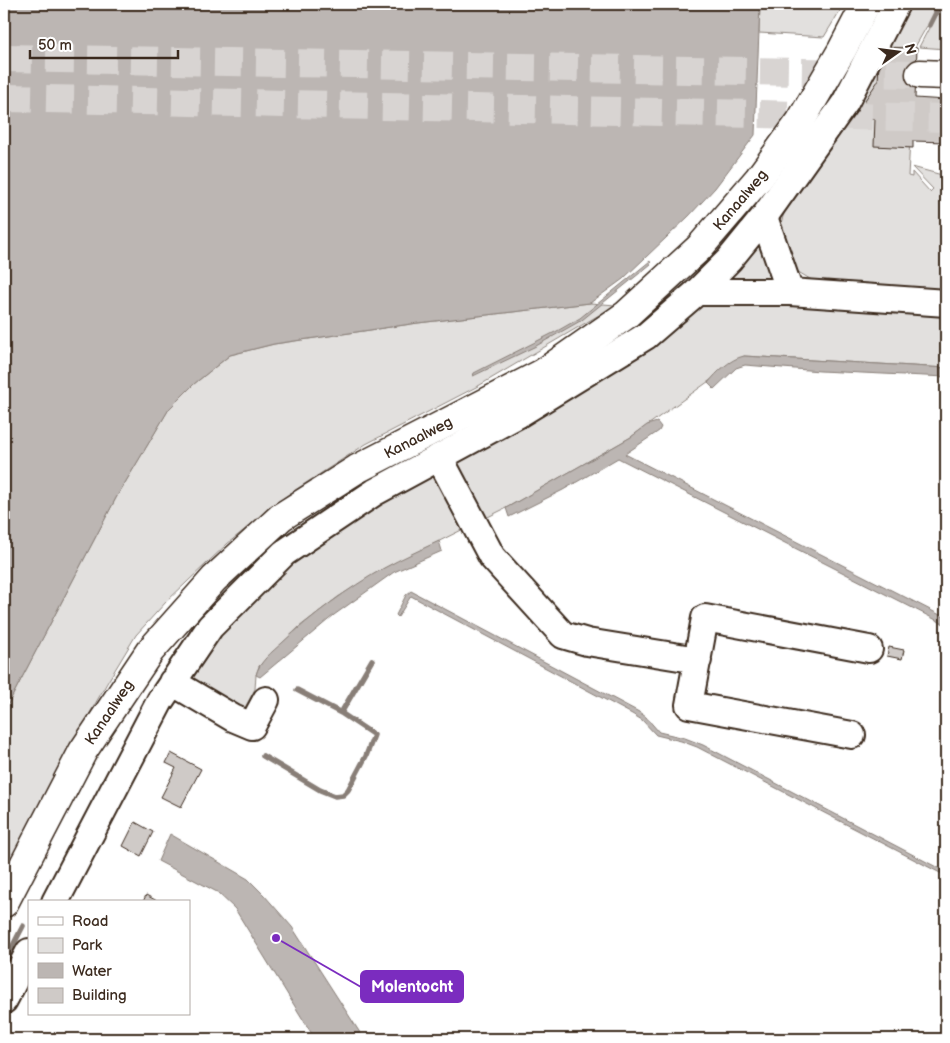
<svg xmlns="http://www.w3.org/2000/svg" width="950" height="1043" font-family="'Balsamiq Sans',sans-serif">
<style>
.green{fill:#e2e0de;stroke:#8e857e}
.water{fill:#bcb6b3;stroke:#887e77}
.lines{fill:none;stroke-linecap:round;stroke-linejoin:round}
.stream{stroke:#887e77;stroke-width:5.5}
.building{fill:#cfcac7;stroke:#3b2a1e}
.highway-tunnel{stroke:#d8d4d2;stroke-width:28;stroke-dasharray:28 14;stroke-linecap:butt}
.minor-casing{stroke:#3b2a1e;stroke-width:30}
.major-casing{stroke:#3b2a1e;stroke-width:31}
.highway-casing{stroke:#3b2a1e;stroke-width:31}
.minor{stroke:#fff;stroke-width:26}
.major{stroke:#fff;stroke-width:28}
.highway{stroke:#fff;stroke-width:28}
.labels{text-anchor:middle;stroke-width:4;stroke-linejoin:round;paint-order:stroke}
.street-label{font-size:15px;fill:#3b2a1e;stroke:#fff}
.leader{fill:none;stroke:#7b2cbf;stroke-width:2}
.callout-dot{fill:#7b2cbf;stroke:#fff;stroke-width:2}
.callout{fill:#7b2cbf;stroke:#7b2cbf;stroke-width:2}
.callout-label{font-size:16px;text-anchor:middle;font-weight:bold;fill:#fff}
</style>
<rect width="100%" height="100%" fill="#fff"/>
<filter id="ink" filterUnits="userSpaceOnUse"><feTurbulence type="fractalNoise" baseFrequency=".02" numOctaves="2"/><feDisplacementMap in="SourceGraphic" scale="10" xChannelSelector="R" yChannelSelector="G"/><feConvolveMatrix kernelMatrix="1 2 1 2 8 2 1 2 1" color-interpolation-filters="sRGB"/></filter>
<g filter="url(#ink)">
<path class="green" d="M760 4H844L824 37 759 33Z
M903 4H946V49L919 47 929 28 927 26 915 47 908 176 912 177V172L930 192 933 189 912 167 946 176V295L825 288 795 270 779 229 789 198Z
M761 233 780 287 731 283 726 270Z
M697 298 946 309V368L744 356 631 437 506 508 383 569 338 597 299 627 259 666 256 675 255 689 242 713 190 682 191 668 257 590 314 540Z
M590 303 616 305 480 385 366 444 286 496 227 544 166 602 136 635 107 683 61 764 4 874V712L116 498 169 409 194 384 230 355 274 344 418 323Z"/>
<path class="water" d="M4 4H760L755 135 715 188 689 216 623 279 590 303 418 323 274 344 230 355 194 384 169 409 116 498 4 712Z
M650 261 651 264 582 320 536 346 473 376 474 373 559 330 580 318Z
M744 356 946 368V377L820 371 745 365 736 368 714 389 708 383C717 372 730 359 744 356Z
M657 422 661 427 659 431 625 454 946 618V625L618 458 563 490 509 517 506 508 631 437 647 425Z
M439 541 442 551 394 572 334 615 260 677 256 675C259 662 272 652 282 643 312 615 347 589 384 568 402 558 420 550 439 541Z
M411 591 639 712 646 717 659 732 685 738 703 745 946 872V876L697 747 681 741 656 735 642 720 632 714 411 596 398 617 396 615 406 595Z
M170 834 248 879 264 895 292 927 364 1039H315L235 909 217 892 158 861Z"/>
<g class="lines">
<path class="stream" d="M930 25 938 9 941 6 946 7
M297 690 341 713
M263 756 320 790 335 796 343 795 348 790 366 756 374 735 341 713 372 660
M4 963 23 926"/>
</g>
<path class="building" d="M880 47 917 48 915 98 946 100V142L913 141V148L874 146 875 119H864L865 100 878 81Z
M889 647 904 650 902 659 887 656Z
M171 753 201 769 181 807 161 797 176 768 166 763Z
M135 822 153 832 141 856 123 846Z
M146 895 159 902H143Z"/>
<g class="lines">
<path class="highway-tunnel" d="M4 58 920 74
M4 98 946 118"/>
<g class="minor-casing">
<path id="minor" d="M764 217 790 292
M697 292H790L946 303
M439 457 492 557 563 635 587 642 698 660
M172 682 233 718 252 726 266 700
M852 735 689 705 705 618 869 649
M55 902 160 701 210 627 284 553 375 492 519 414 646 336 697 292 729 260 764 217 845 103 896 4
M4 1000 29 952"/>
</g>
<g class="major-casing">
<g id="major">
<path id="s1" d="M4 903 83 751 150 651 214 579 281 517 357 469 543 373 626 315 699 248 759 178 800 122 842 50 866 4"/>
</g>
</g>
<g class="highway-casing">
<path id="highway" d="M920 74 946 75"/>
</g>
<use href="#minor" class="minor"/>
<use href="#major" class="major"/>
<use href="#highway" class="highway"/>
</g>
</g>
<g class="labels">
<g class="street-label">
<text dy="5" stroke="none"><textPath href="#s1" startOffset="1042">Kanaalweg</textPath></text>
<text dy="5" stroke="none"><textPath href="#s1" startOffset="638">Kanaalweg</textPath></text>
<text dy="5" stroke="none"><textPath href="#s1" startOffset="218">Kanaalweg</textPath></text>
</g>
</g>
<path class="leader" d="M276 938L361 987"/>
<circle class="callout-dot" cx="276" cy="938" r="5"/>
<rect class="callout" x="361" y="971" width="102" height="31" rx="5"/>
<g class="callout-label">
<text x="412" y="992">Molentocht</text>
</g>
<rect width="950" height="1043" fill="none" stroke="#fff" stroke-width="20"/>
<rect x="10" y="10" width="930" height="1023" fill="none" stroke="#3b2a1e" stroke-width="2" filter="url(#ink)"/>
<rect x="28" y="900" width="162" height="115" fill="#ffffff" stroke="#b1aaa5"/>
<rect x="38" y="917" width="25" height="8" fill="#ffffff" stroke="#b1aaa5"/>
<text x="72" y="926" font-size="15" fill="#3b2a1e">Road</text>
<rect x="38" y="938" width="25" height="15" fill="#e2e0de" stroke="#b1aaa5"/>
<text x="72" y="950" font-size="15" fill="#3b2a1e">Park</text>
<rect x="38" y="963" width="25" height="15" fill="#bcb6b3" stroke="#b1aaa5"/>
<text x="72" y="976" font-size="15" fill="#3b2a1e">Water</text>
<rect x="38" y="988" width="25" height="15" fill="#cfcac7" stroke="#b1aaa5"/>
<text x="72" y="1000" font-size="15" fill="#3b2a1e">Building</text>
<g transform="translate(898 52) rotate(76)" stroke="#ffffff" stroke-width="4" paint-order="stroke">
<path d="M0-4L9 19L0 12L-9 19Z" fill="#3b2a1e"/>
<text y="-8" font-size="14" font-weight="bold" text-anchor="middle" fill="#3b2a1e">N</text>
</g>
<path d="M30 50v8h148v-8" fill="none" stroke="#3b2a1e" stroke-width="2.5"/>
<text x="38" y="50" font-size="15" fill="#3b2a1e" stroke="#ffffff" stroke-width="4" paint-order="stroke">50 m</text>
</svg>
